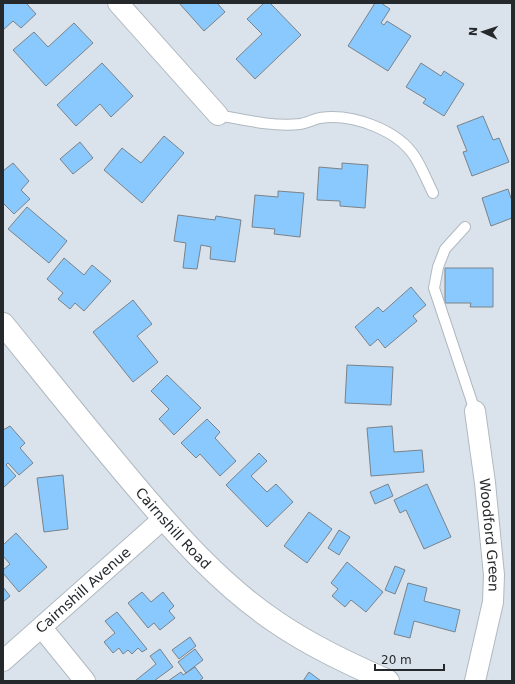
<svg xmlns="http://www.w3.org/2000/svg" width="515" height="684" font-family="'DejaVu Sans',sans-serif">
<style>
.building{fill:#8ac9fd;stroke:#7a8289}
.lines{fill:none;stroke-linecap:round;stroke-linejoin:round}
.service-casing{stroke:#b0b9c0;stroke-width:12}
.minor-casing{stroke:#b0b9c0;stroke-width:22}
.tertiary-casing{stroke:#b0b9c0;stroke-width:24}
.service{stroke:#fff;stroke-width:10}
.minor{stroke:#fff;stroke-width:20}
.tertiary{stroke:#fff;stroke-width:22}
.labels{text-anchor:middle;stroke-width:3;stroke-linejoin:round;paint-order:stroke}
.street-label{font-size:14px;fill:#26292c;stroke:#dae3eb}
</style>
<rect width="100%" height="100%" fill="#dae3eb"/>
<path class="building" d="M3 3H26L36 14 21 28 13 21 3 30Z
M179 3H217L225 12 204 31Z
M264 3H270L301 35 255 79 236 59 262 34 247 19Z
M375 3H381L390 9 381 23 384 25 387 21 411 36 388 71 348 46Z
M74 23 93 43 46 86 13 50 34 32 48 47Z
M102 63 133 96 111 117 100 104 76 126 57 105Z
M421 63 441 76 444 71 464 84 444 116 423 103 426 99 406 87Z
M483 116 493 140 499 138 509 162 472 176 463 152 467 151 457 126Z
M164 136 184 153 142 203 104 170 122 148 141 163Z
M80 142 93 158 73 174 60 159Z
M13 163 29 181 21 190 30 199 14 214 3 203V171Z
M342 163 368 165 365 208 340 206V201L317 200 319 167 342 169Z
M508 189 512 201V218L491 226 482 198Z
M278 191 304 193 300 237 274 234 275 229 252 227 255 195 278 197Z
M27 207 67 241 49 263 8 229Z
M178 215 215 220 216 216 241 220 235 262 210 259 211 247 201 245 197 269 183 268 186 243 174 241Z
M64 258 84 275 92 265 111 281 84 311 75 303 70 309 58 299 63 293 47 279Z
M445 268H493V307H470L471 303H445Z
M411 287 426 305 413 316 417 321 385 348 378 339 370 346 355 327 378 307 383 312Z
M133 300 152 324 137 336 158 362 133 382 93 332Z
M347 365 393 367 391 405 345 403Z
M167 375 201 408 174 435 159 419 169 409 151 391Z
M207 419 220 432 215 438 236 461 220 476 200 454 196 458 181 443Z
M10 426 25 443 20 448 33 463 19 475 8 463 6 465 16 476 3 488V430Z
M392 426 394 452 422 450 424 472 371 476 367 428Z
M259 453 267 461 251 476 267 492 276 484 293 502 267 527 226 485Z
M63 475 68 529 44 532 37 478Z
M388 484 393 496 375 504 370 492Z
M427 484 451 537 424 549 406 510 400 513 394 500Z
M309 512 332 529 307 563 284 546Z
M339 530 350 537 339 555 328 548Z
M16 533 47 567 19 592 3 573V570L10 564 3 556V545Z
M347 562 383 592 366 612 351 600 345 607 332 596 338 589 331 583Z
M395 566 405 570 395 594 385 590Z
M408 583 427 588 424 601 460 610 455 632 414 621 410 638 394 634Z
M3 587 10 596 3 602Z
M142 592 151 602 163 592 174 606 169 611 175 618 160 630 154 623 148 628 128 603Z
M117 612 147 649 142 652 138 648 132 654 128 650 123 654 119 648 113 653 104 642 115 633 105 621Z
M190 637 196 646 179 659 172 650Z
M160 649 173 667 154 681H135L156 664 150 656Z
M195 649 203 660 186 673 178 662Z
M195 667 203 678 199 681H168L181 672 183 675Z
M309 672 321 681H303Z"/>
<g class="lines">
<g class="service-casing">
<path id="service" d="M218 115C245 120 273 127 300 124 307 123 314 119 320 118 352 113 398 130 415 157 422 168 427 181 433 193
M465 227 445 249 438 267 434 288 475 411"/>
</g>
<g class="minor-casing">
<g id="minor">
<path d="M118 3 218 115"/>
<path id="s1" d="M475 411 485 483 494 575 493 602 475 681"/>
<path d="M42 628 85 681"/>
<path id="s2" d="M3 661 163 519"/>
</g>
</g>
<g class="tertiary-casing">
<g id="tertiary">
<path id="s3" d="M3 324C46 377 89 431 133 483 176 534 221 585 276 622 311 646 350 664 388 681"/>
</g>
</g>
<use href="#service" class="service"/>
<use href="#minor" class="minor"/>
<use href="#tertiary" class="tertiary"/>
</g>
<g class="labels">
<g class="street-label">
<text dy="5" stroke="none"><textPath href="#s3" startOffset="266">Cairnshill Road</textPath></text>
<text dy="5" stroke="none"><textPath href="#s1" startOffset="125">Woodford Green</textPath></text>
<text dy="5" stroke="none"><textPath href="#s2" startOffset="107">Cairnshill Avenue</textPath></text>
</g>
</g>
<rect width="515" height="684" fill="none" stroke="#26292c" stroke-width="8"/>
<g transform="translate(483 32) rotate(273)" stroke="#dae3eb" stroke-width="3" paint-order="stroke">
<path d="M0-3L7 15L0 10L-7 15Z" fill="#26292c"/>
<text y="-6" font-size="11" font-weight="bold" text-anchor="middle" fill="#26292c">N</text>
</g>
<path d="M375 664v6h69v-6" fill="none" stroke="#26292c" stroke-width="2"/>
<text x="381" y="664" font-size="12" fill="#26292c" stroke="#dae3eb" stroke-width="3" paint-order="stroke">20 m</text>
</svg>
